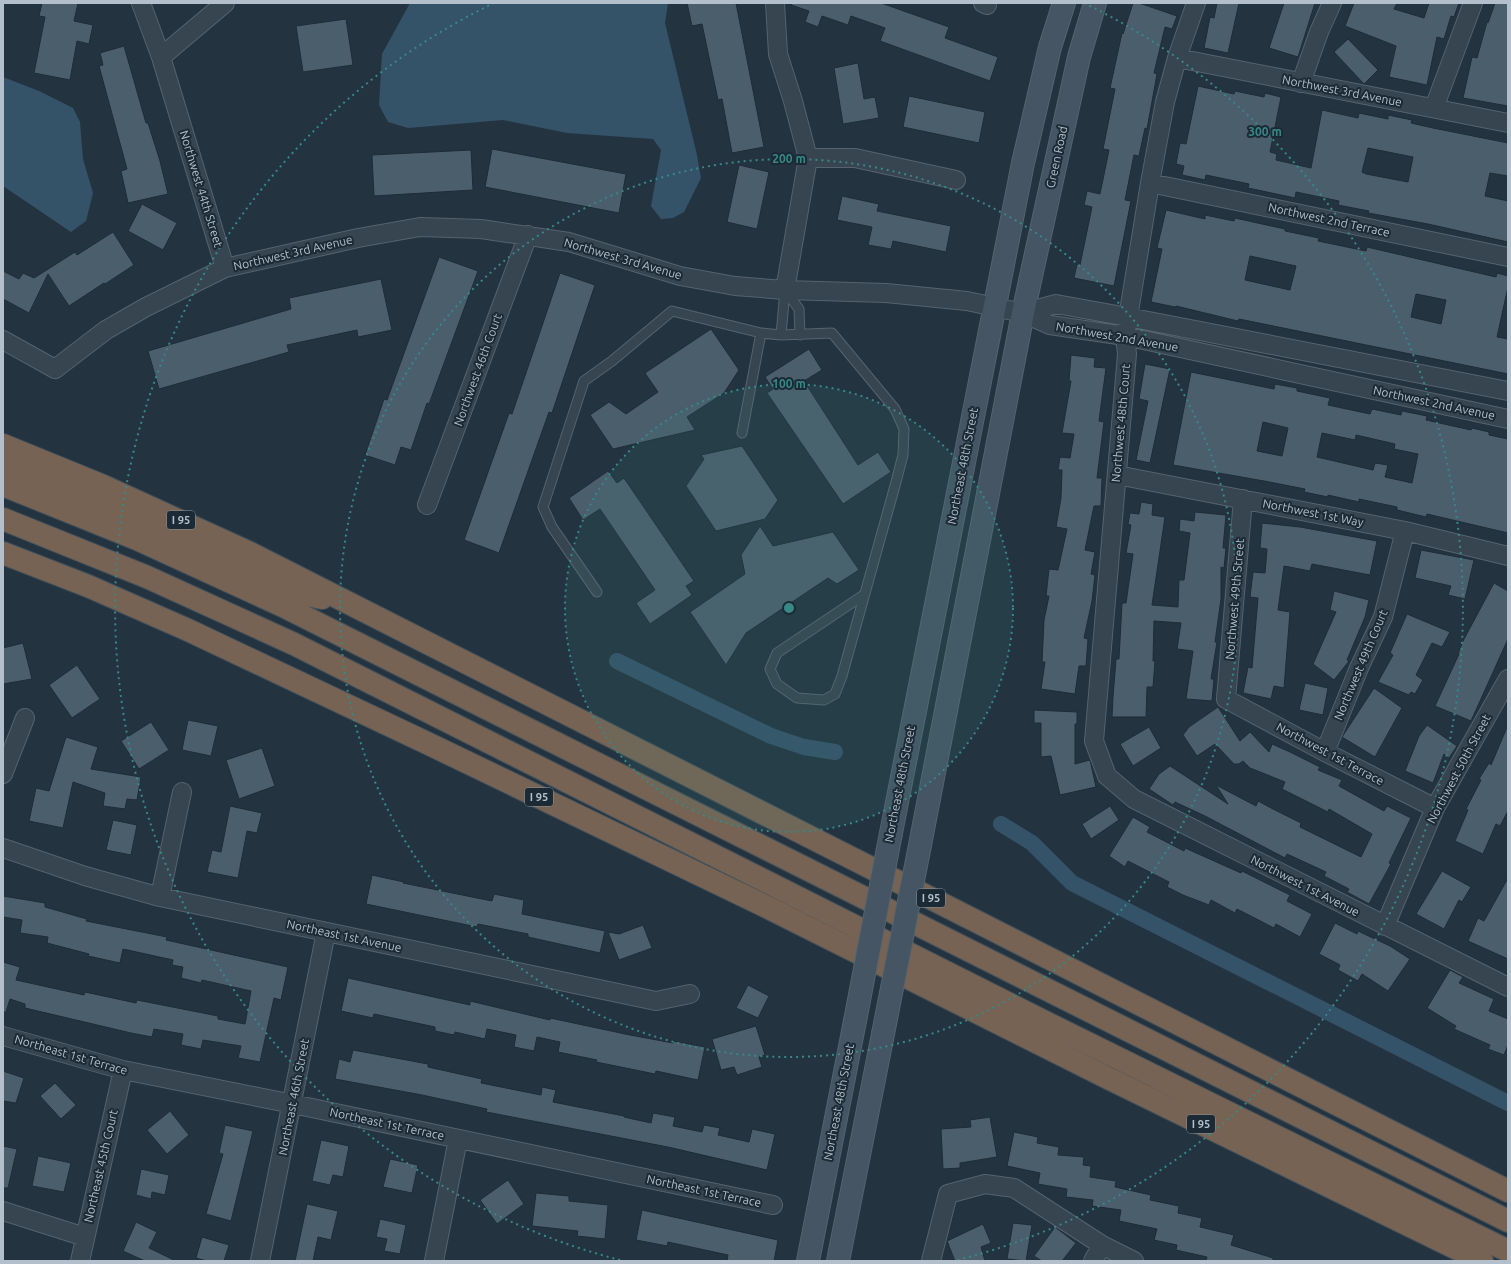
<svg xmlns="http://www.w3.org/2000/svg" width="1511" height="1264" font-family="Ubuntu,sans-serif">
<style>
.water{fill:#355368}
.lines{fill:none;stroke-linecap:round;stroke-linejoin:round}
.canal{stroke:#355368;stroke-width:16}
.building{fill:#4b5e6c;stroke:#1e2c37;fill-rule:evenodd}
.service-casing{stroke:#55636e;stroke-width:11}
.minor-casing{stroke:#55636e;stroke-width:20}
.secondary-casing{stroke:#55636e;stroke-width:24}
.motorway-casing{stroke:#42505b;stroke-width:24}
.service{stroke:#374550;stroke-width:9}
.minor{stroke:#374550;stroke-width:18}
.secondary{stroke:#455563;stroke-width:22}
.motorway{stroke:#776353;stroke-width:22}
.secondary-bridge-casing{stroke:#55636e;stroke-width:24;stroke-linecap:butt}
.secondary-bridge{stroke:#455563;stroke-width:22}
.ring{fill:none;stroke:#388885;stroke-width:2;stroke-dasharray:2 4}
.labels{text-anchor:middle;stroke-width:4;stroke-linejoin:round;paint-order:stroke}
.shield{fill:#1c2a35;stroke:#86939e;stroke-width:1}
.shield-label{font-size:11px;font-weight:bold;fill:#b3c0cb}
.street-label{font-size:12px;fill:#b3c0cb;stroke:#1c2a35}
.centre{fill:#388885;stroke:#1c2a35;stroke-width:2}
.ring-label{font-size:12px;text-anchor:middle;font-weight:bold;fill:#388885;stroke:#1c2a35;stroke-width:4;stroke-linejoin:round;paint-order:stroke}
</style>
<rect width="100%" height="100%" fill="#233440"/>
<path class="water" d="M410 3H668L665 23 697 155 701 178 684 212 673 218 661 219 651 206 661 150 653 139 567 133 503 120 408 128 388 122 379 105 382 54Z
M3 77 39 91 73 108 80 122 83 159 93 193 86 221 71 232 3 186Z"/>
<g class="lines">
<path class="canal" d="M617 661 771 736 804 747 835 752
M1001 824 1032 843 1072 883 1508 1103"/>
</g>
<path class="building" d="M42 3H78L74 21 93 25 89 44 77 41 70 80 34 73 45 17 39 16Z
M687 3H736L764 147 732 153 722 99 718 100 702 24 692 26Z
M792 3H881L949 27 945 38 998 57 990 81 880 41 885 28 851 16 848 25 822 16 818 27 805 22 809 11 791 5Z
M1133 3H1139L1177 16 1172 29 1165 27 1154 73 1157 74 1147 129 1145 128 1139 156 1134 155 1125 200 1131 201 1114 286 1074 278 1077 264 1080 265 1092 207 1084 205 1087 191 1100 194 1109 150 1103 149 1115 89 1110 88 1122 33 1123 34Z
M1217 3H1239L1228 53 1204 48 1210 17 1214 18Z
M1284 3H1315L1298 57 1269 48Z
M1354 3H1397L1394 9 1424 18 1429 3H1459L1454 17 1451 16 1444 39 1437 37 1427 85 1389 77 1396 46 1345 26Z
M1495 3H1508V106L1463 98 1472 57 1477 58 1487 22 1488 23Z
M346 19 353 65 303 72 296 26Z
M1348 39 1378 70 1364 84 1334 52Z
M124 46 146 123H148L160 161 168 194 128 203 121 171 127 169 99 66 103 65 100 53Z
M858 63 864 99 875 97 879 118 843 124 834 68Z
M1198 86 1234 94 1235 91 1264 97 1265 93 1281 97 1270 152 1277 154 1276 160 1311 168 1322 110 1358 118 1359 113 1388 119V115L1412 120 1411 123 1433 128 1508 143V176L1490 173 1485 196 1508 201V242L1428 224 1368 213 1369 211 1338 205 1339 201 1296 192 1295 198 1248 188 1249 184 1206 175 1205 180 1182 175 1184 166 1176 164 1180 143 1186 144ZM1368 148 1413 157 1408 182 1366 174 1362 172Z
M909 96 985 112 979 143 903 127Z
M492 149 626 174 619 213 485 187Z
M471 150 473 190 374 196 372 155Z
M739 165 769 172 757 229 727 222Z
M842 196 879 204 877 211 951 226 946 252 893 241 891 249 868 245 872 227 837 220Z
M142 204 177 223 163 250 128 231Z
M1166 210 1205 219V215L1234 221 1235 218 1285 229V231L1319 238 1318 241 1366 251 1367 247 1496 277 1497 273 1508 276V287L1497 337 1508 339V374L1239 319 1238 321 1176 306 1175 307 1151 302 1162 249 1157 248ZM1250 256 1296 266 1290 290 1245 280ZM1416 294 1446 300 1441 324 1411 317Z
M113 232 134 265 105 284 104 283 69 306 48 274 29 313 3 299V271L19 279 23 273 34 278 75 252 77 255Z
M439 257 478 271 429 404 427 403 411 450 401 447 395 465 365 455 384 399 387 400Z
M560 273 595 285 552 413 549 412 499 553 464 540 509 413 512 414Z
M381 279 392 330 358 337 357 330 287 345 289 352 159 389 148 351 291 309 289 298Z
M711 329 739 370 724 393 687 417 695 430 613 449 590 415 609 402 626 414 658 392 645 373Z
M809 349 822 370 804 381 858 465 878 452 891 472 843 504 767 393 773 389 765 377Z
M1071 355 1095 358 1094 367 1106 368 1099 421 1104 422 1097 478H1102L1101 506H1094L1085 550 1095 552 1091 574 1095 575 1092 601 1084 638 1088 639 1086 666H1079L1075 694 1041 689 1045 662H1042L1044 620 1049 596H1046L1049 569 1058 570 1067 529 1056 527 1061 498 1062 470H1058L1060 457 1070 458 1074 434 1062 433 1071 381H1069Z
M1145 364 1170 369 1150 463 1136 460 1148 401 1139 399Z
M1191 372 1274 389 1275 384 1297 388V391L1330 398 1328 405 1370 414 1372 409 1401 415 1402 411 1427 416 1426 420 1471 430 1472 428 1489 432V435L1508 439V533L1427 514 1426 517 1397 510V507L1359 499V502L1328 495V497L1304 492 1305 489 1264 481 1173 465ZM1263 422 1288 428 1282 456 1257 451ZM1322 433 1355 440 1356 435 1395 444 1394 449 1418 454 1412 483 1385 477 1388 465 1375 463 1373 470 1317 457Z
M742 446 778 500 765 519 716 531 686 486 704 459 701 455Z
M608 471 617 483 624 478 694 581 686 586 692 595 650 624 636 603 655 590 600 509 583 520 569 498Z
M1141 502 1153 504 1152 515 1165 517 1152 605 1178 607 1179 580H1184L1190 533 1179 531 1180 519 1194 521 1195 512 1226 515 1223 548H1226L1224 568 1221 567V599L1215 642H1217L1211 679H1214L1212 701 1186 699 1193 651 1177 649 1181 623 1154 621 1153 661H1155L1153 687H1147L1146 717H1112L1113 697 1116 659H1119L1122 603H1126L1133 554 1126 553 1131 525 1128 524 1130 513 1139 514Z
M1262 523 1300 527 1377 541 1370 575 1312 564 1310 571 1284 566 1278 610 1290 612 1284 688 1274 686 1271 699 1243 693 1248 667 1252 668 1258 598 1250 597 1253 572 1265 573 1267 549 1260 548Z
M760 526 773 546 833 532 859 570 837 584 828 578 746 633 726 665 690 612 745 574 741 555Z
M1421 550 1474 560 1465 599 1448 595 1451 586 1415 578Z
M1494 583 1508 591V639L1471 721 1435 706 1459 654H1458L1463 641Z
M1334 591 1369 600 1365 617 1347 660 1349 661 1334 680 1313 664 1336 612 1330 610Z
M1407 614 1450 632 1442 647 1432 643 1416 675 1423 680 1415 694 1411 692 1409 695 1378 682 1393 655 1390 653Z
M23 643 32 679 3 684V648Z
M77 665 100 699 72 718 49 685Z
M1305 683 1328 688 1323 715 1299 710Z
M1374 688 1402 708 1375 757 1342 737Z
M1218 707 1240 741 1250 732 1269 752 1272 744 1290 752 1320 767 1318 770 1342 780 1339 786 1384 811 1387 806 1411 818 1389 863 1391 864 1369 904 1347 892 1349 889 1324 876 1326 872 1287 854 1285 858 1205 816 1175 802 1173 805 1149 789 1159 774 1170 766 1228 804 1216 785 1256 806 1258 801 1273 809 1301 823 1300 827 1361 857 1372 834 1329 809 1328 812 1282 789 1285 782 1250 768 1243 761 1239 764H1234L1215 744 1197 756 1183 735 1189 727Z
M1034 710 1077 712V724H1075V764L1090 760 1096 787 1060 795 1051 756 1041 757V723H1034Z
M188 720 218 726 211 756 182 750Z
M151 722 169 750 139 769 121 741Z
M1427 725 1457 746 1449 758 1444 754 1433 783 1405 771 1419 736Z
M1508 725V811L1500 826 1496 824 1483 854 1455 841 1468 810 1466 809 1481 780 1479 779 1489 763 1491 765Z
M1149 727 1161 748 1133 766 1120 744Z
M66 737 98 747 91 769 141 777 137 800 127 799 125 809 103 806 105 793 73 782 63 828 29 821 36 788 49 791Z
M262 748 275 786 239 799 226 760Z
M230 806 262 813 257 833 247 831 238 878 207 872 212 850 221 852Z
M1110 806 1119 820 1091 839 1082 824Z
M1133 817 1150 827 1147 832 1184 851 1185 848 1241 873 1242 871 1290 895 1287 901 1312 914 1300 937 1276 924 1274 928 1237 909 1235 913 1211 900 1209 905 1183 895 1167 887 1169 882 1128 861 1125 867 1109 856Z
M113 820 137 825 131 855 106 850Z
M1442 871 1471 887 1462 902 1459 900 1444 929 1416 914Z
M372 875 404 882 403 883 492 901 494 894 524 900 522 914 605 931 600 953 528 937V934L478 924 477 927 366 904Z
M1508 878V959L1468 941 1478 918 1484 921Z
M3 896 45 903V907L87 919 86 921 167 937 166 940 288 967 281 1000 274 998 260 1062 238 1058 241 1046 203 1040 201 1049 181 1045 183 1034 154 1029 152 1037 131 1033 25 1008V1004L10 999 6 1012H3V962L20 967 16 980 84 995 85 992 136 1003 137 1000 218 1016V1019L245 1024 251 991 202 980 201 983 181 978 183 967 172 965 173 960 123 949 120 963 88 956 89 954 47 943 48 937 20 933 22 920 3 917Z
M1335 923 1357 934 1358 931 1390 946 1410 959 1388 991 1362 974 1358 981 1338 970 1340 965 1319 954Z
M643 925 652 948 619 960 608 932 619 934Z
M1450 970 1463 977 1459 983 1494 999 1489 1011 1508 1019V1045L1504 1055 1488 1049 1490 1045 1454 1029 1456 1026 1427 1008Z
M348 978 470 1005V1001L550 1020V1018L630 1035 673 1043V1041L705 1047 698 1080 656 1071 655 1074 596 1062 597 1060 558 1052 560 1042 537 1037 534 1051 514 1047 516 1035 487 1029 485 1039 455 1032 454 1035 435 1031V1027L374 1014 373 1018 341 1011Z
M748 985 769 996 758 1018 736 1008Z
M756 1026 765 1055 759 1057 762 1067 737 1075 734 1067 721 1070 712 1039Z
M353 1050 428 1064V1067L482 1079 481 1083 541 1095 542 1087 556 1090 553 1102 624 1116V1117L651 1123 653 1113 675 1117 673 1126 702 1132 704 1125 720 1128 718 1135 749 1142 752 1129 775 1134 767 1170 668 1147 486 1112 487 1109 422 1095 335 1079 339 1059 350 1062Z
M3 1071 24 1078 16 1103 3 1101Z
M55 1083 76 1105 61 1119 40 1096Z
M170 1111 189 1135 167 1154 147 1130Z
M990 1117 997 1157 960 1163V1168L943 1169 941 1129 971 1127 970 1120Z
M225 1125 253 1131 231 1221 206 1214 223 1154 219 1153Z
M1014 1132 1038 1137 1037 1143 1059 1147 1058 1155 1084 1157 1083 1165 1091 1166 1090 1177 1116 1181 1115 1187 1151 1195 1150 1200 1179 1206 1178 1213 1202 1218 1200 1227 1234 1235 1231 1245 1273 1258V1261H1206L1207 1257 1176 1250 1177 1245 1154 1240 1157 1229 1119 1221 1121 1210 1092 1206 1093 1200 1066 1197 1067 1189 1038 1184 1040 1173 1007 1166Z
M321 1140 349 1146 343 1177 333 1175 330 1185 312 1181Z
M3 1146 17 1149 8 1188H3Z
M38 1156 71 1163 64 1192 32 1186Z
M390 1159 418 1165 412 1193 383 1187Z
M141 1169 169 1175 165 1195 152 1192 151 1199 136 1195Z
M508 1180 524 1204 497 1224 480 1200Z
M536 1193 569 1196V1201L608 1205 605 1239 577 1236 578 1231 532 1226Z
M307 1204 338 1211 331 1240 318 1237 313 1261H295Z
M642 1210 778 1240 774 1261H727L728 1255 668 1242 667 1246 636 1240Z
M380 1219 406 1225 400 1254 384 1251 387 1239 376 1237Z
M136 1222 157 1232 149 1248 176 1261H145L123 1251Z
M1013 1223 1032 1225 1026 1261 1007 1259Z
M983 1224 991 1243 981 1247 985 1261H955L947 1241Z
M1055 1227 1076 1243 1062 1261H1042L1034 1256Z
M202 1237 229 1245 224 1261H207L196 1258Z"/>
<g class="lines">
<g class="service-casing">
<path id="service" d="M785 290 799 309 800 335
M781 335 785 290
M742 433 761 333
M597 592 552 527 543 507 584 381 612 361 672 311 761 333 781 335 832 333 895 409 904 429 903 455 896 482 842 676 835 694 824 700 797 698 777 684 770 669 777 653 865 594"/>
</g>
<g class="minor-casing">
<path id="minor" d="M141 3 161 57 225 268
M775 3 778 54 793 101 808 158 785 290
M983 3 987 5
M1196 3 1177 58 1165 102 1150 183 1125 336 1127 354 1094 741 1107 776 1134 799 1508 987
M161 57 225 3
M1177 58 1508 123
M1301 83 1319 32 1332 3
M1434 108 1473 3
M808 158H855L956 180
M1150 183 1508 257
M1023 313 1056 304 1128 317 1508 391
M3 340 55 369 106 330 146 307 225 268 358 238 420 227 481 229 569 242 680 276 735 286 785 290 886 293 967 301 1023 313 1050 325 1125 336 1508 419
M1117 475 1405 531 1508 556
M1243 499 1226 699 1325 752 1435 808
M427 505 528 235
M1325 752 1359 668 1383 617 1405 531
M3 774 25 718
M3 848 85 876 160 897 656 1001 690 994
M160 897 182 792
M1385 926 1435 808 1508 679
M3 1036 123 1070 293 1104 773 1205
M3 1211 85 1237
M80 1261 123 1070
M260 1261 326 932
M434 1261 458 1139
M931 1261 948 1194 985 1184 1014 1188 1102 1245 1134 1261
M1093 1261 1102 1245"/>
</g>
<g class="secondary-casing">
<path id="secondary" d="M891 833 1023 163 1050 47 1064 3
M920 845 1023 313 1079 57 1095 3
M808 1261 855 1021
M838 1261 883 1034"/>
</g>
<g class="motorway-casing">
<path id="motorway" d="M3 445 101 485 250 553 1508 1191
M3 466 93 502 287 591 322 598
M3 485 137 539 283 606 1508 1221
M3 519 147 577 294 644 1049 1024 1508 1251
M3 553 88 586 188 630 427 743 767 907 1110 1079 1482 1261"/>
</g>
<use href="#service" class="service"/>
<use href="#minor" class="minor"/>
<use href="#secondary" class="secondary"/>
<use href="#motorway" class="motorway"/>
<g class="secondary-bridge-casing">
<path id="secondary-bridge" d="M855 1021 891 833
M883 1034 920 845"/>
</g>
<use href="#secondary-bridge" class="secondary-bridge"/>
</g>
<circle cx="789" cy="608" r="224" fill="#388885" fill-opacity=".12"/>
<g class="ring">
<circle cx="789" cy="608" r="224"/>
<circle cx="789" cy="608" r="449"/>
<path d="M620 1260A673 673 0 0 1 494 3M1084 3A673 673 0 0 1 958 1260"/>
</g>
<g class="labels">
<g class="shield">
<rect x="167" y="511" width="28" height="18" rx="3"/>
<rect x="525" y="788" width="28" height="18" rx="3"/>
<rect x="917" y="889" width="28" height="18" rx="3"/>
<rect x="1187" y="1115" width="28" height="18" rx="3"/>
</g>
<g class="shield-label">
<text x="181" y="524">I 95</text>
<text x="539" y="801">I 95</text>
<text x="931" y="902">I 95</text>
<text x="1201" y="1128">I 95</text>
</g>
<g class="street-label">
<text transform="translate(1342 91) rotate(11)" y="4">Northwest 3rd Avenue</text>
<text transform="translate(1057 157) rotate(-78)" y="4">Green Road</text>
<text transform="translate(201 189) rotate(73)" y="4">Northwest 44th Street</text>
<text transform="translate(1329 220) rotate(12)" y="4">Northwest 2nd Terrace</text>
<text transform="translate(293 253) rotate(-13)" y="4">Northwest 3rd Avenue</text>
<text transform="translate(623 259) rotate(16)" y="4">Northwest 3rd Avenue</text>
<text transform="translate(1117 337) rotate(10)" y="4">Northwest 2nd Avenue</text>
<text transform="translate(478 370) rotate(-70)" y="4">Northwest 46th Court</text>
<text transform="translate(1434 403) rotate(12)" y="4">Northwest 2nd Avenue</text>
<text transform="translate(1121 423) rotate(-85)" y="4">Northwest 48th Court</text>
<text transform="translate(963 466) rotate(-79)" y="4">Northeast 48th Street</text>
<text transform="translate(1313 513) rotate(11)" y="4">Northwest 1st Way</text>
<text transform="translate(1235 599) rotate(-85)" y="4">Northwest 49th Street</text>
<text transform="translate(1361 665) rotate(-67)" y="4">Northwest 49th Court</text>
<text transform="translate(1330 754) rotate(28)" y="4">Northwest 1st Terrace</text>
<text transform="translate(1459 769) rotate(-62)" y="4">Northwest 50th Street</text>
<text transform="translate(900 784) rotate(-79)" y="4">Northeast 48th Street</text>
<text transform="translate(1305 886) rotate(27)" y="4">Northwest 1st Avenue</text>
<text transform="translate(344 936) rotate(12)" y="4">Northeast 1st Avenue</text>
<text transform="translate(71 1055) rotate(16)" y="4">Northeast 1st Terrace</text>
<text transform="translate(294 1097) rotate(-79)" y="4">Northeast 46th Street</text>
<text transform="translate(839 1102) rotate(-79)" y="4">Northeast 48th Street</text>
<text transform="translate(387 1124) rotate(12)" y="4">Northeast 1st Terrace</text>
<text transform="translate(101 1166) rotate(-77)" y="4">Northeast 45th Court</text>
<text transform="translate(704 1191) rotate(12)" y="4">Northeast 1st Terrace</text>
</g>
</g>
<circle cx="789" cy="608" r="6" class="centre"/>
<g class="ring-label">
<text x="1265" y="136">300 m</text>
<text x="789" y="163">200 m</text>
<text x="789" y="388">100 m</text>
</g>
<rect width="1511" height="1264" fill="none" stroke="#b3c0cb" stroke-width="8"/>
</svg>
